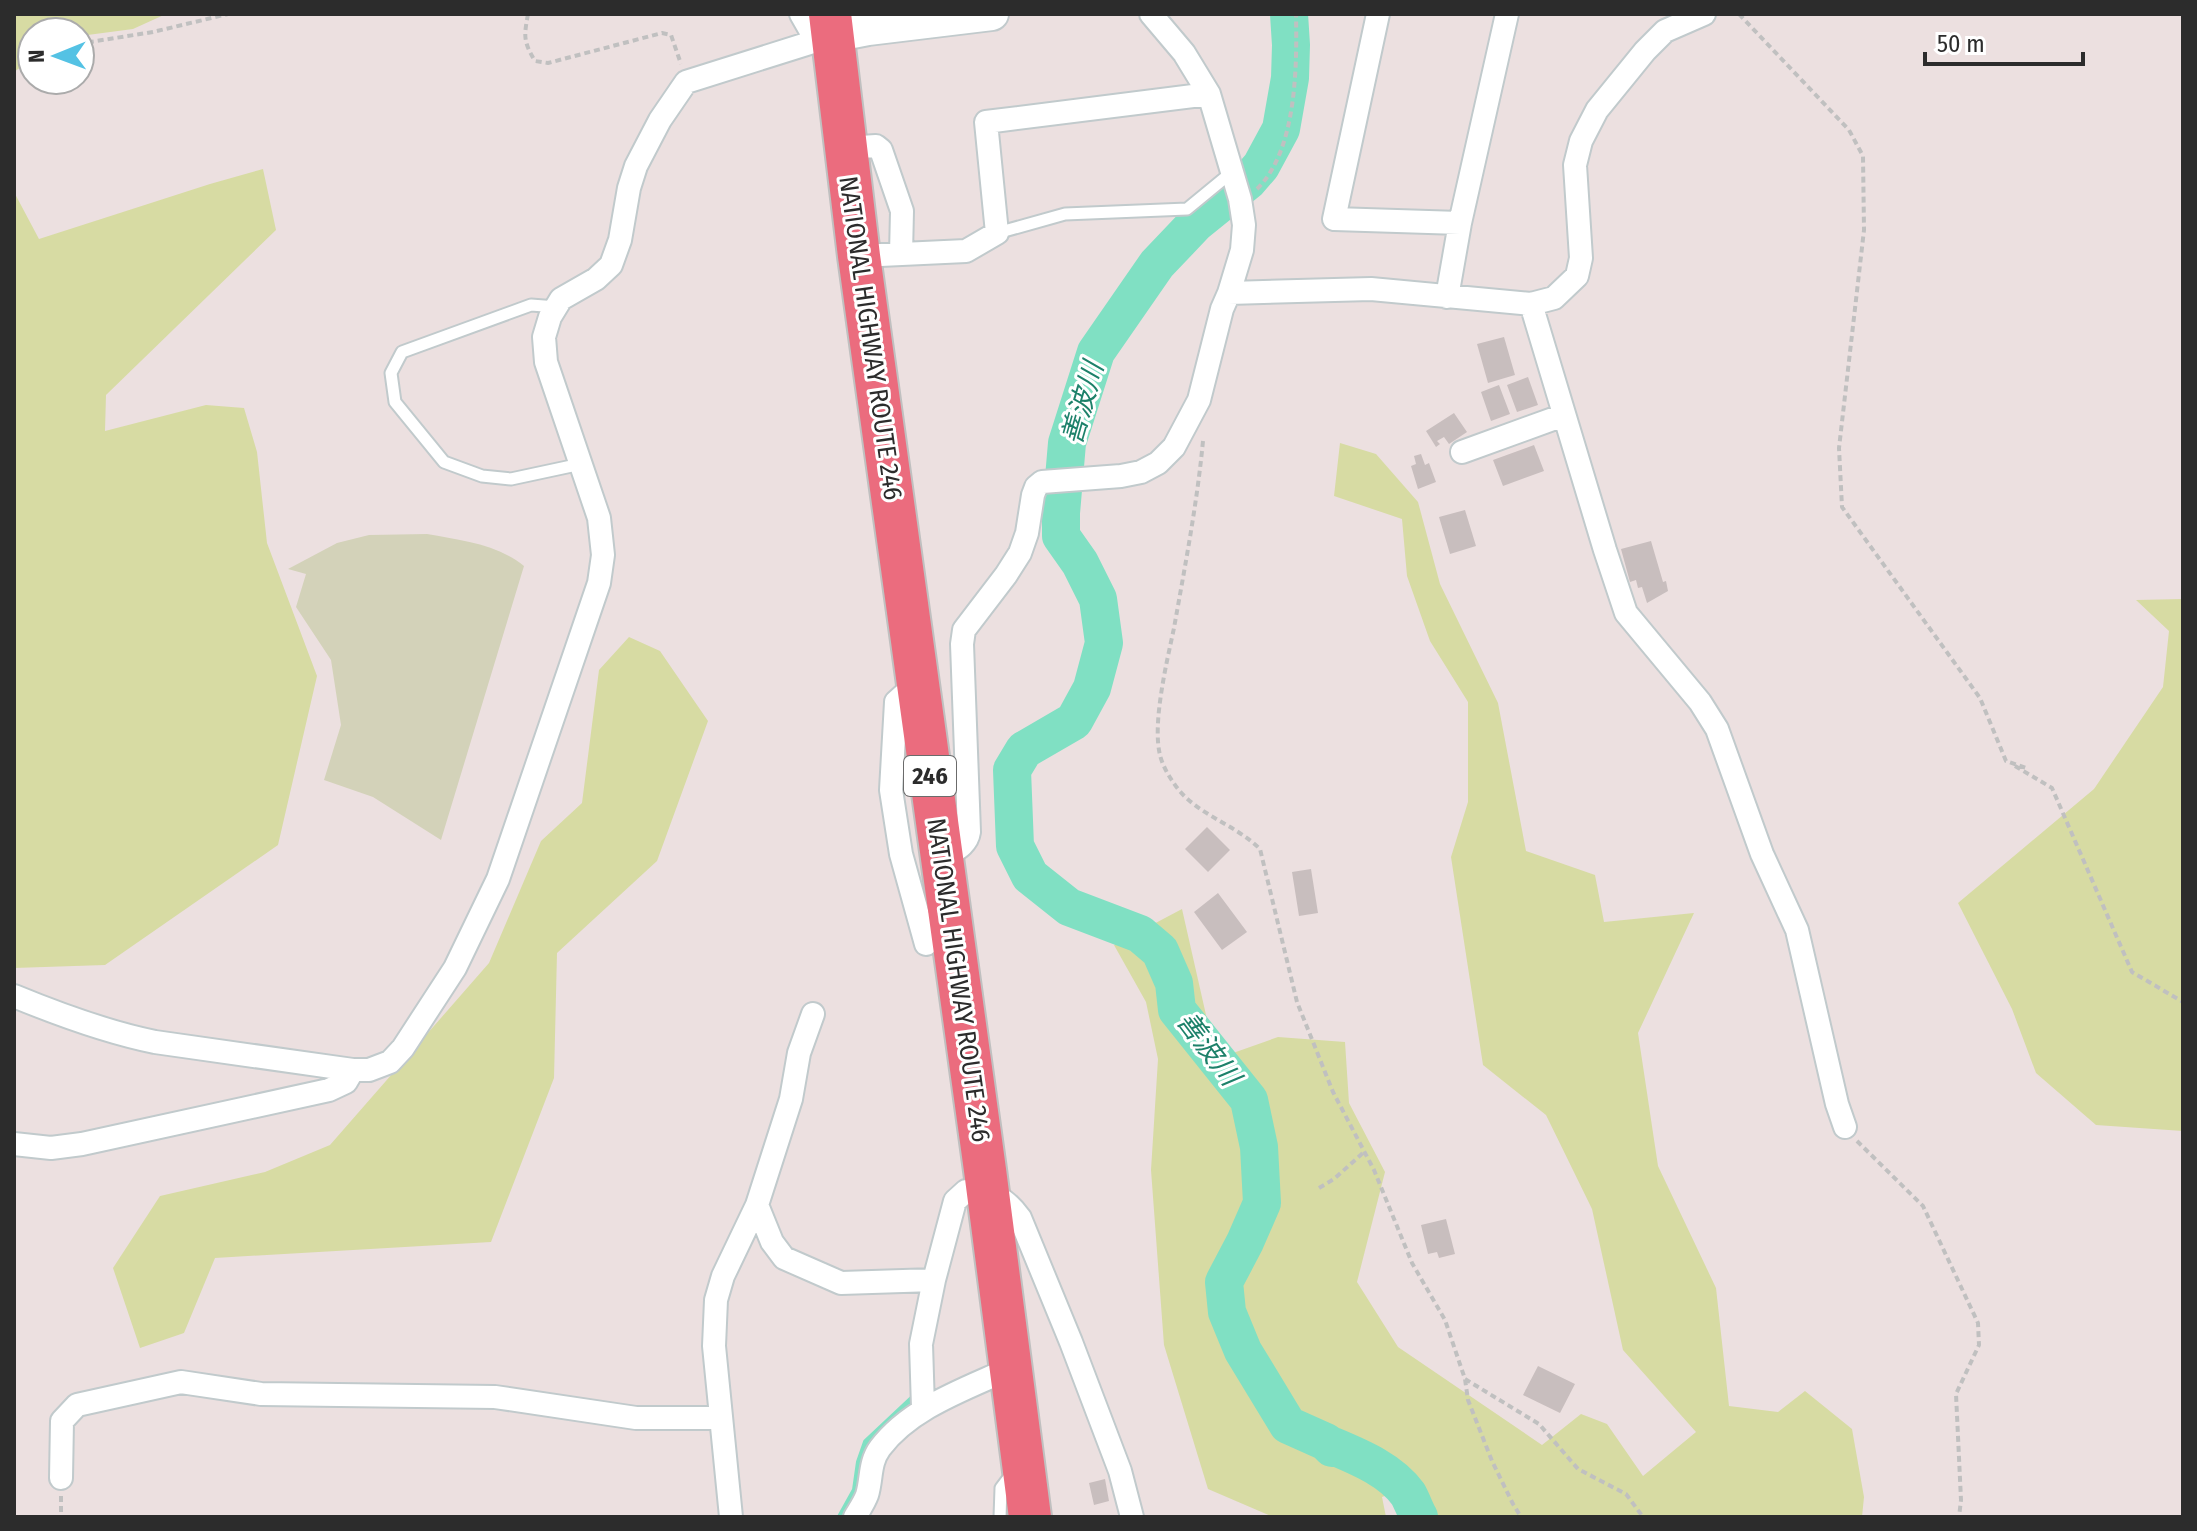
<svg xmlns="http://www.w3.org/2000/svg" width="2197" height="1531" font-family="'Fira Sans Condensed','Noto Sans JP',sans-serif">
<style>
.green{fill:#d7dba3}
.cemetery{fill:#d3d2b9}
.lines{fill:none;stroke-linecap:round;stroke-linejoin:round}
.stream{stroke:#80e0c3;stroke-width:6}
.river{stroke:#80e0c3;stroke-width:38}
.building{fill:#c8bebe}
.lane-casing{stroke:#c1cacc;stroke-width:15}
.street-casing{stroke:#c1cacc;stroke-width:26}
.secondary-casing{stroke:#c1cacc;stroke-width:36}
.highway-casing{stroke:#c0c0c0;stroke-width:46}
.path{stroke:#c0c0c0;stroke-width:4;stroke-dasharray:6 4;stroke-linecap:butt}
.lane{stroke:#fff;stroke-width:11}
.street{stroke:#fff;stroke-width:22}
.secondary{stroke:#fff;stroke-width:32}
.highway{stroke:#eb6c7e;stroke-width:42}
.labels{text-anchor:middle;stroke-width:6;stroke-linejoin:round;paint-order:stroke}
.shield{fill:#fff;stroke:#6b6b6b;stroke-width:2}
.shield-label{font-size:24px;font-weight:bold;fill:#2c2c2c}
.street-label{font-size:26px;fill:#2c2c2c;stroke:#fff}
.water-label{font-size:28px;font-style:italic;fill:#1d816a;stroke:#fff}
</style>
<rect width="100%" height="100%" fill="#ece0e0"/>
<path class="green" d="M14 14H166L133 29 80 36V32H32V59L14 72Z
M263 169 276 230 106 395 105 431 206 405 244 408 257 452 267 543 317 676 278 845 105 965 14 968V192L39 239 210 184Z
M1340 443 1376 454 1418 502 1440 584 1498 703 1526 851 1595 875 1604 922 1694 913 1638 1033 1658 1166 1716 1288 1729 1406 1778 1412 1805 1391 1852 1429 1864 1497 1862 1517H1424L1417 1484 1382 1497 1386 1517H1273L1208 1489 1164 1345 1151 1170 1158 1059 1146 1002 1114 945 1182 909 1216 1059 1278 1037 1345 1042 1349 1103 1385 1172 1357 1282 1398 1347 1542 1445 1581 1414 1607 1424 1643 1476 1696 1432 1623 1350 1592 1209 1546 1115 1483 1065 1451 857 1468 802V702L1430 641 1407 576 1402 519 1334 496Z
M2183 599V1131L2096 1125 2036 1073 2012 1009 1958 903 2094 789 2163 687 2169 631 2136 600Z
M629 637 660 651 708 721 657 861 557 953 554 1078 491 1242 215 1258 184 1333 140 1348 113 1268 160 1196 265 1172 330 1145 489 963 541 841 582 803 599 670Z"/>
<path class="cemetery" d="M427 534C460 540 497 544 524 566L441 840 373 797 324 780 341 725 331 660 296 607 306 574 288 569 337 543 369 535Z"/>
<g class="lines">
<path class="stream" d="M840 1517 855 1490 859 1462 866 1442 915 1396"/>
<path class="river" d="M1289 14 1291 45 1290 78 1281 129 1261 166 1248 181 1196 223 1157 264 1096 352 1067 443 1061 513V536L1080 563 1098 599 1104 643 1092 688 1074 721 1024 750 1012 770 1015 846 1030 876 1069 907 1140 934 1160 951 1174 983 1177 1010 1249 1100 1259 1147 1262 1203 1245 1242 1224 1282 1227 1312 1243 1351 1288 1425 1326 1442 1332 1448 1333 1446C1359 1457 1391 1470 1408 1494 1412 1501 1415 1510 1419 1517"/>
</g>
<path class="building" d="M1504 337 1515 375 1488 383 1477 344Z
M1528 377 1538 405 1517 412 1507 385Z
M1499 385 1510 414 1491 421 1481 392Z
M1454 413 1467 432 1449 444 1444 437 1437 441 1440 444 1436 447 1426 431Z
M1534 445 1544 471 1503 486 1493 460Z
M1421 454 1425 465 1429 463 1436 482 1418 489 1411 466 1416 464 1414 456Z
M1465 510 1476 546 1450 554 1439 517Z
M1651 541 1663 582 1666 581 1668 591 1647 603 1642 587 1638 588 1636 580 1630 582 1621 549Z
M1207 827 1230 850 1208 872 1185 849Z
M1311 869 1318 913 1299 916 1292 872Z
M1218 893 1247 932 1222 950 1194 912Z
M1446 1219 1455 1254 1439 1258 1437 1252 1428 1254 1421 1225Z
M1538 1366 1575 1384 1560 1413 1523 1395Z
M1105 1479 1109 1501 1094 1505 1089 1483Z"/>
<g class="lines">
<g class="lane-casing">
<path id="lane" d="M997 233 1065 214 1187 209 1232 172
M557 307 531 305 402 352 391 373 395 402 444 462 482 476 511 479 581 464
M1000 1517 1001 1488 1010 1476H1013"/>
</g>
<g class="street-casing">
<path id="street" d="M801 14 809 28
M1378 14 1334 219 1460 223
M845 148 876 146 881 150 902 211 901 254
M859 256 966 251 997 233 986 122 1209 94
M1229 293 1371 289 1531 304 1554 298 1577 276 1581 258 1575 165 1581 141 1597 110 1645 51 1665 31 1704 14
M1447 297 1460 223 1507 14
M1531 304 1605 550 1626 613 1700 702 1717 729 1762 854 1797 930 1837 1104 1845 1127
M1462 452 1564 415
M917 683 896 702 891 790 901 854 926 944
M942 859C953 851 967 846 969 832L962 644 964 630 1006 575 1020 553 1027 533 1033 495 1036 487 1042 482 1121 476 1141 472 1158 463 1174 447 1199 400 1222 309 1229 293 1242 250 1244 225 1240 199 1209 94 1184 53 1151 14
M14 996C60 1015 106 1032 155 1042L353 1070H369L390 1062 403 1048 455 968 498 879 599 583 603 555 599 518 546 362 544 337 550 317 561 299 596 279 611 265 620 240 629 188 636 166 660 120 686 82 832 36
M14 1144 51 1148 82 1144 329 1090 346 1082 353 1070
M757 1205 772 1242 784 1258 841 1283 934 1280
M923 1408 921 1344 934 1280 955 1201 966 1191C993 1193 1004 1196 1020 1218L1071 1342 1120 1471 1132 1517
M61 1478 62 1421 77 1405 181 1382 261 1394 495 1397 636 1418H720
M731 1517 714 1346 716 1300 723 1276 757 1205 791 1099 799 1053 813 1014
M855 1517C859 1510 864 1503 867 1495 872 1479 869 1463 880 1448 911 1407 966 1389 1011 1368"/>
</g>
<g class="secondary-casing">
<path id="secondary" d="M832 36 868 29 992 14"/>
</g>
<g class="highway-casing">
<path id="highway" d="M830 14 859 256 985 1170 1030 1517"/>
</g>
<path class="path" d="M528 14C524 36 523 41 535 61L548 63 662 33 671 35 681 64
M1739 14 1849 130 1863 156 1864 230 1839 448 1842 507 1980 698 2006 761 2026 768
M80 49 90 42 153 32 228 14
M1257 189C1297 150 1297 66 1296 14
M1203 441C1197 504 1185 566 1174 628 1167 661 1152 723 1160 755 1162 764 1168 775 1173 782 1193 814 1234 823 1260 849L1297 1002 1333 1092 1374 1170 1412 1263 1445 1320 1465 1379 1468 1400 1492 1461 1513 1504 1521 1517
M2015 766 2052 788 2132 972 2183 1002
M1857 1141 1923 1206 1978 1323 1979 1345 1956 1394 1961 1500 1959 1517
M1319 1188 1334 1179 1364 1152
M1465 1379 1539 1424 1578 1469 1626 1494 1643 1517
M61 1496V1517"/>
<use href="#lane" class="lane"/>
<use href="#street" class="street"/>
<use href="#secondary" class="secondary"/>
<use href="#highway" class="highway"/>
</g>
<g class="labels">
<rect class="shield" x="904" y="756" width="52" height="40" rx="6"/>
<g class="shield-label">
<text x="930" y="784">246</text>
</g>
<g class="street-label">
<text transform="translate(871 338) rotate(82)" y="9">NATIONAL HIGHWAY ROUTE 246</text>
<text transform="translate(959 980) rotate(82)" y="9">NATIONAL HIGHWAY ROUTE 246</text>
</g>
<g class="water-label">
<text transform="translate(1082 403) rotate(-74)" y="10">善波川</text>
<text transform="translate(1209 1048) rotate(53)" y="10">善波川</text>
</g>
</g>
<rect width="2197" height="1531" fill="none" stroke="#2c2c2c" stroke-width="32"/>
<g transform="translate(56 56) rotate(269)"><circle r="38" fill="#ffffff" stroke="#ababab" stroke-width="2"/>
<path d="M0-6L14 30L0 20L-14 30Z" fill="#54c2e4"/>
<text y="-12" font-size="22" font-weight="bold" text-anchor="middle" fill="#2c2c2c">N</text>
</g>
<path d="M1925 52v12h158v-12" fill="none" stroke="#2c2c2c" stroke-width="4"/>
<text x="1937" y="52" font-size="24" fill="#2c2c2c" stroke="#ffffff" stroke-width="6" paint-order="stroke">50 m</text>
</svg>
